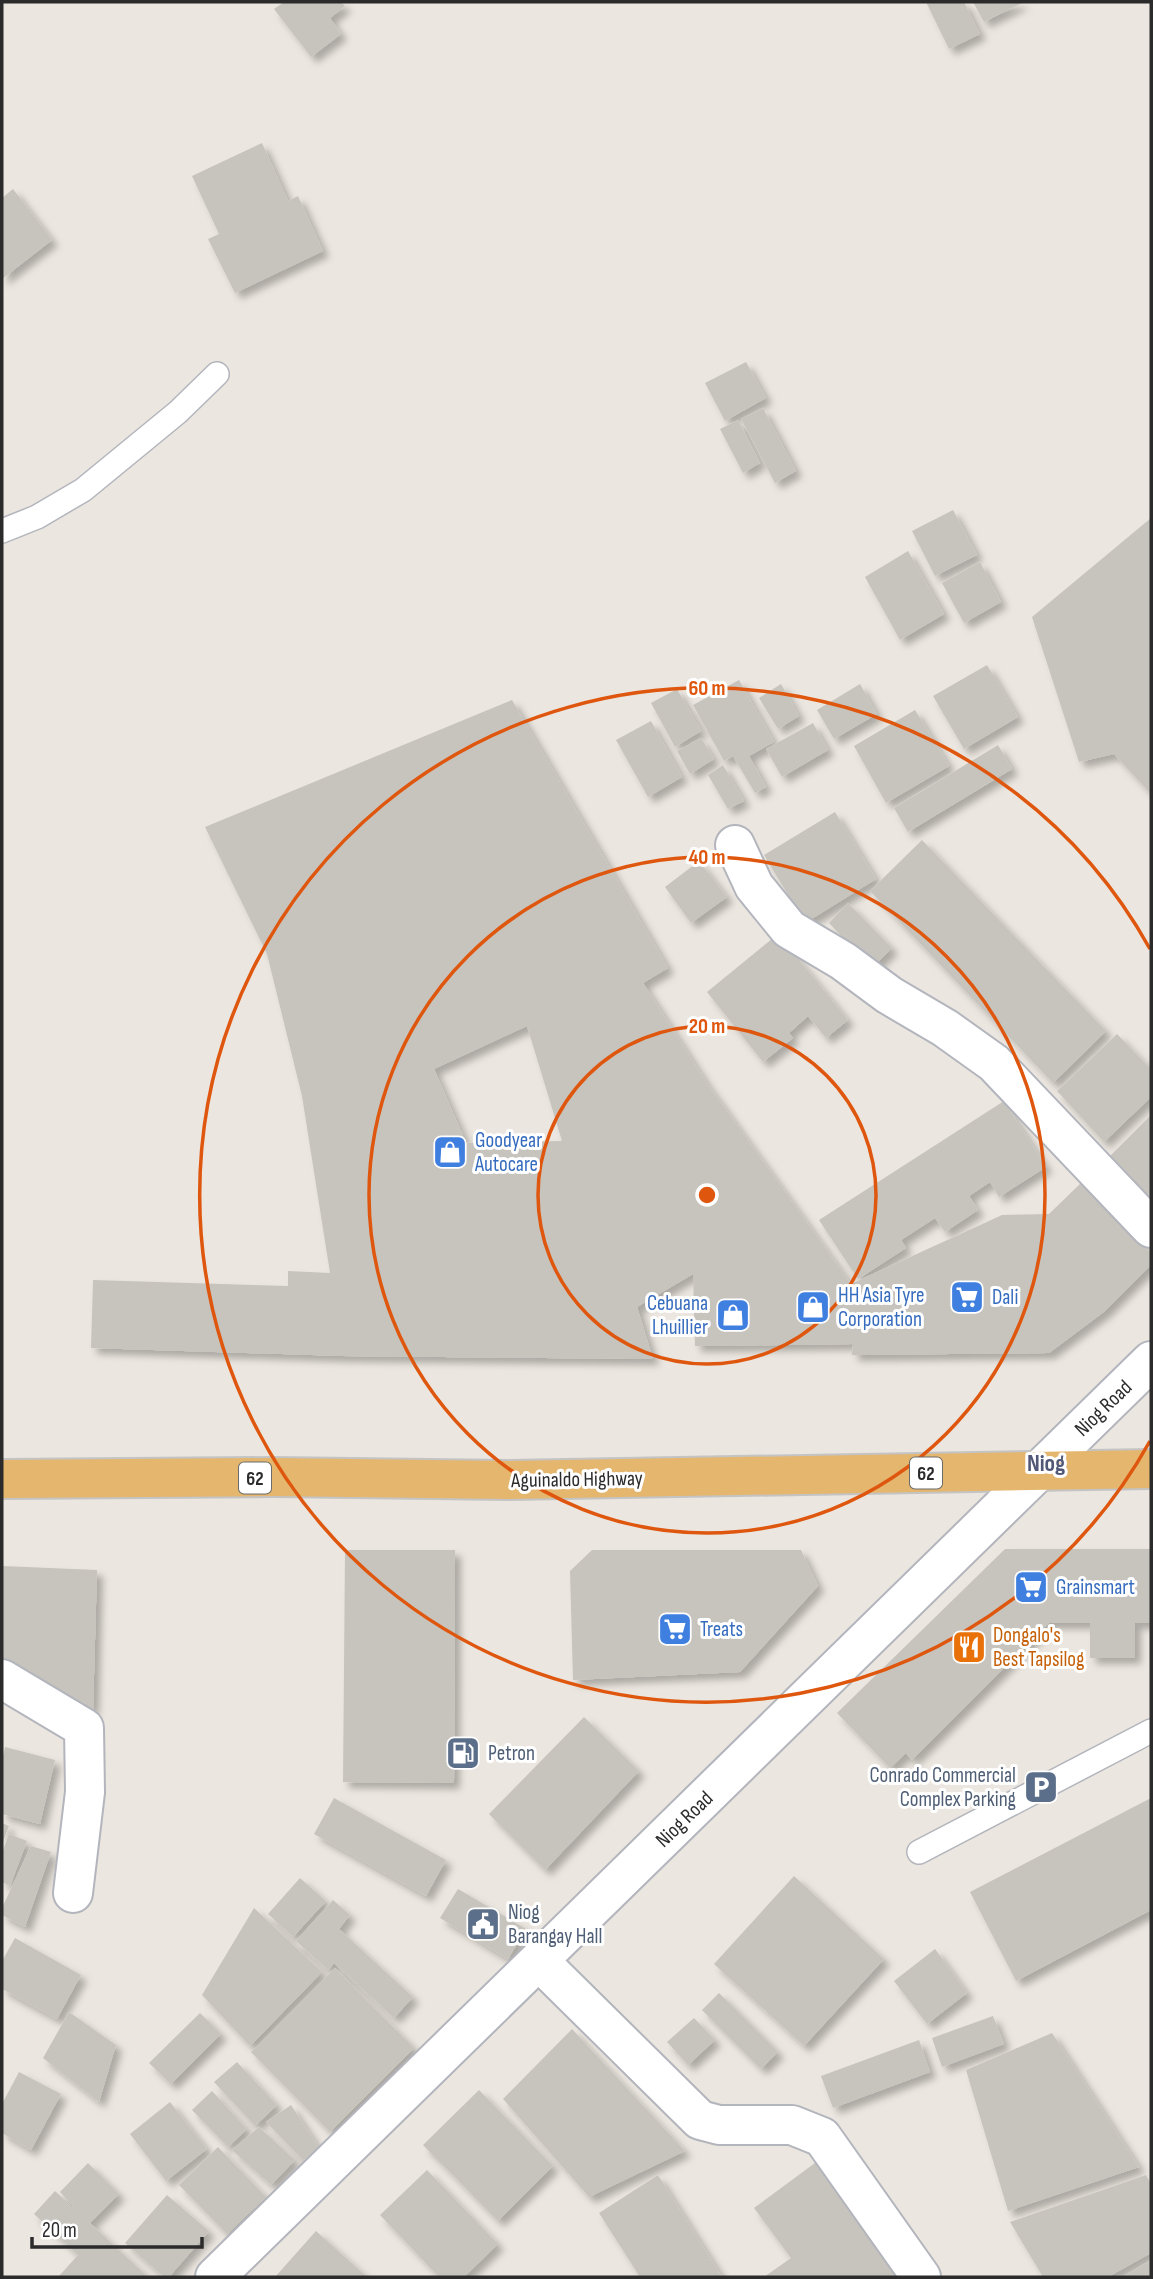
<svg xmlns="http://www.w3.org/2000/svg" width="1153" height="2279" font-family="'Sofia Sans Condensed',sans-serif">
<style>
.building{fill:#c7c4be;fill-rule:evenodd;filter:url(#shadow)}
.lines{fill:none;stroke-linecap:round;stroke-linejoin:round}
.service-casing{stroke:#b3b5bd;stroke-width:26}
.minor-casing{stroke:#b3b5bd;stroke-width:42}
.tertiary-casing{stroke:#b3b5bd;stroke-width:42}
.trunk-casing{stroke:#c4c4c4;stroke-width:42}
.service{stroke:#fff;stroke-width:23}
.minor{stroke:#fff;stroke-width:38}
.tertiary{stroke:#fff;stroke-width:38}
.trunk{stroke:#e4b66e;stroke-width:38}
.ring{fill:none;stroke:#df570e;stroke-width:3.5}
.labels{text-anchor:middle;stroke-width:6;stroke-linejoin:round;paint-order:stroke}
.shield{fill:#fff;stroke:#6b6b6b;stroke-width:2}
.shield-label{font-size:19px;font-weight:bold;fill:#2b2b2b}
.shop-label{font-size:21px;fill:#366cbe;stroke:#fff;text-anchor:start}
.street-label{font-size:21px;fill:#2b2b2b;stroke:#fff}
.food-label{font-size:21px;fill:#c56008;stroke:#fff;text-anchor:start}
.service-label{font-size:21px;fill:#4e5e75;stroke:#fff;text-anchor:start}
.quarter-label{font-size:24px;font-weight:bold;fill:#515777;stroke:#fff}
.centre{fill:#df570e;stroke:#fff;stroke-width:3.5}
.ring-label{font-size:21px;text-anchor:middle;font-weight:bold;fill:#df570e;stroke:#fff;stroke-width:6;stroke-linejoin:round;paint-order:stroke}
</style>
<defs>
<filter id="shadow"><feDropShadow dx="6" dy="6" stdDeviation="3.5" flood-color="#0004"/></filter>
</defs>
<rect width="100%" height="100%" fill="#ebe6df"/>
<path class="building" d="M284 2H341L345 6 330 18 341 34 311 57 274 9Z
M926 2H964L980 34 949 49Z
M973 2H1024L984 22Z
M262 143 288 201 298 196 323 251 235 293 208 239 219 234 192 176Z
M13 189 52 240 2 279V198Z
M746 362 766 398 725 421 705 383Z
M763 408 796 471 775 483 741 419Z
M738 420 760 463 743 473 720 429Z
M953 510 977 555 935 576 912 531Z
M1151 518V794L1114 754 1079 762 1032 617Z
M908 551 944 614 900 640 865 577Z
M980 562 1001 602 964 623 942 583Z
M987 665 1018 717 964 749 933 696Z
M739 680 774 742 749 756 766 787 755 793 733 756 724 761 693 705Z
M781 684 799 716 778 729 759 698Z
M860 684 877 714 834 739 817 710Z
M677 689 701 731 675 747 651 703Z
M512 700 668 968 643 983 708 1085 851 1284 1002 1215 1049 1214 1082 1182 1151 1253V1265L1105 1311 1049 1353 852 1355 853 1344 695 1346 693 1274 637 1307 653 1359 343 1356 91 1348 93 1280 288 1286V1271L330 1273 302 1096 267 954 205 827ZM527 1026 562 1141 466 1143 434 1069Z
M915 710 949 766 886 803 854 746Z
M651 721 682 777 648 797 616 740Z
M813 723 828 750 782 777 766 749Z
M701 738 714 759 690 774 677 751Z
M998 745 1012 769 908 832 894 808Z
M723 765 744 801 728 809 708 775Z
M835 812 876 879 805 923 764 855Z
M922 840 1106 1031 1053 1083 870 891Z
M699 861 727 897 691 923 665 887Z
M848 903 892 948 872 968 829 923Z
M778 934 848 1020 826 1038 808 1016 789 1033 793 1038 763 1062 707 992Z
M1117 1034 1151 1069V1097L1104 1142 1057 1091Z
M1004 1101 1046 1167 999 1197 990 1182 969 1196 978 1210 945 1232 935 1218 901 1240 906 1248 858 1279 819 1220Z
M1151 1115V1198L1110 1156Z
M1005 1549H1151V1623H1135V1658H1090V1623H1049L912 1760 906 1753 890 1768 837 1713Z
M345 1550H455L454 1783 343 1782Z
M592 1550H801L818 1586 740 1672 573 1680 570 1571Z
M2 1566 97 1570 93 1711 2 1659Z
M584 1717 639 1771 545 1870 489 1814Z
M5 1747 55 1760 40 1824 2 1814V1761Z
M334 1798 446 1860 426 1896 314 1834Z
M1151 1798V1910L1016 1981 970 1892Z
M2 1823 9 1826 2 1844Z
M9 1834 27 1841 10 1886 2 1882V1853Z
M31 1846 51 1852 25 1927 2 1915V1908Z
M794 1876 884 1959 804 2046 714 1964Z
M300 1878 326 1901 293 1937 268 1914Z
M458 1889 526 1929 508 1959 440 1918Z
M333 1900 350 1915 339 1929 413 1997 394 2018 334 1963 328 1970 296 1941Z
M254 1908 322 1972 250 2046 202 1995Z
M15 1938 81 1975 57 2019 2 1989V1961Z
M935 1949 967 1993 927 2024 894 1981Z
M335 1968 414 2048 330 2132 251 2052Z
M719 1993 778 2052 761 2069 702 2010Z
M69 2012 116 2045 99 2102 43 2058Z
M200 2013 221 2034 171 2084 149 2063Z
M993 2016 1004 2044 942 2067 932 2038Z
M694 2018 715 2040 688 2065 667 2042Z
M572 2029 685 2151 589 2197 503 2099Z
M1052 2033 1139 2167 1008 2211 966 2070Z
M919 2040 930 2072 833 2108 821 2076Z
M237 2062 277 2105 255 2126 214 2082Z
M19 2072 61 2094 31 2150 2 2133V2104Z
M479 2090 553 2166 498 2221 423 2145Z
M212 2091 247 2129 228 2147 192 2110Z
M170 2102 207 2149 166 2181 130 2134Z
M291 2105 321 2151 303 2160 266 2122Z
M259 2127 295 2160 271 2185 232 2150Z
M218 2147 266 2197 227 2234 179 2185Z
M823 2157 910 2277H764L791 2258 754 2208Z
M88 2163 119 2194 90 2223 148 2277 59 2276 78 2255 34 2214 55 2191 82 2216 60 2192Z
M427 2170 498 2244 464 2277H439L380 2215Z
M658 2175 722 2277H640L599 2213Z
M1146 2175 1151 2184V2253L1108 2277H1043L1010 2222Z
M167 2195 209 2231 169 2277H164L125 2243Z
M316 2231 367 2277H275Z
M1151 2260V2277H1123Z"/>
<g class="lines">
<g class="service-casing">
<path id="service" d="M2 531 37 517 83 490 178 412 217 374
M919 1852 1151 1731"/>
</g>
<g class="minor-casing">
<path id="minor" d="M735 845 754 886 789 929 843 961 889 995 945 1028 994 1063 1151 1228
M2 1679 84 1728 85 1792 73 1893
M539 1961 700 2120 719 2125H792L822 2137 921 2277"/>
</g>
<g class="tertiary-casing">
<path id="tertiary" d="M215 2277 1151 1361"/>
</g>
<g class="trunk-casing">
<path id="trunk" d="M2 1479 273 1477 508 1480 1151 1469"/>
</g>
<use href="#service" class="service"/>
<use href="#minor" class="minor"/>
<use href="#tertiary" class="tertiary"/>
<use href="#trunk" class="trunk"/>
</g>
<g class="ring">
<circle cx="707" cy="1195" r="169"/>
<circle cx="707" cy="1195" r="338"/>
<path d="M1150 1441A507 507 0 1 1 1150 949"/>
</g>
<defs>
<g id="shop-square" transform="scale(1.75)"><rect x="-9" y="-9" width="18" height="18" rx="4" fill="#3f7fe0" stroke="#fff"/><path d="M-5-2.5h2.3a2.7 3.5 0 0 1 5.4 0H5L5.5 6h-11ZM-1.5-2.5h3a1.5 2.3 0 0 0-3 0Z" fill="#fff"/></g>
<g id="supermarket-square" transform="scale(1.75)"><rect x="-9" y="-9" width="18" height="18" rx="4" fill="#3f7fe0" stroke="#fff"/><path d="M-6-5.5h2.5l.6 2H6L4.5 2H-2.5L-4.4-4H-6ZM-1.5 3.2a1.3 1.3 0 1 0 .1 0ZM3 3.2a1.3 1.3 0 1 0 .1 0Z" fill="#fff"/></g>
<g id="restaurant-square" transform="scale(1.75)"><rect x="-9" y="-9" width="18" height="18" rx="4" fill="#e8710a" stroke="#fff"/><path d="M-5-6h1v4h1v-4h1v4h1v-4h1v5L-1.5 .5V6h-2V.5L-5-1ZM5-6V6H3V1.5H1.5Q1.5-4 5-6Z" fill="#fff"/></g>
<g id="fuel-square" transform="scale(1.75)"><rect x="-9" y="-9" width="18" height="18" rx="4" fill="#5c6f8a" stroke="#fff"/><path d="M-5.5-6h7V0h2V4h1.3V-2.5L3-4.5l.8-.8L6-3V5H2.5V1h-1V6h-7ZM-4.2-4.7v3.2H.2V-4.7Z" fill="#fff"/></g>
<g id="parking-square" transform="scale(1.75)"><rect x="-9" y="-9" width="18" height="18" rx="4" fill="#5c6f8a" stroke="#fff"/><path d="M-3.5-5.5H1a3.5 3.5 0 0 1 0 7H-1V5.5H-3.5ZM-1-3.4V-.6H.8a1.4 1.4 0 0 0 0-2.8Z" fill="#fff"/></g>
<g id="civic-square" transform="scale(1.75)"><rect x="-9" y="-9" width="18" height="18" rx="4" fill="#5c6f8a" stroke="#fff"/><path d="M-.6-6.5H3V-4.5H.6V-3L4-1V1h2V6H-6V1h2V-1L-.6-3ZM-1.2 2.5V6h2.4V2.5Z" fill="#fff"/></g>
</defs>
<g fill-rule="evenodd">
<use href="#shop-square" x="450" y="1152"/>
<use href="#supermarket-square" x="967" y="1297"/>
<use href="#shop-square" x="813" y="1307"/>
<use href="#shop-square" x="733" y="1315"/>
<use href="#supermarket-square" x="1031" y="1587"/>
<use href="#supermarket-square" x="675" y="1629"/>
<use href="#restaurant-square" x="969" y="1647"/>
<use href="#fuel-square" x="463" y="1753"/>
<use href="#parking-square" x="1041" y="1787"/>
<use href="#civic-square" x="483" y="1924"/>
</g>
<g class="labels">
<g class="shield">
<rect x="910" y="1457.5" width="32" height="31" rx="5"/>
<rect x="239" y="1462.5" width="32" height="31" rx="5"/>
</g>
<g class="shield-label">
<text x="926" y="1480">62</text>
<text x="255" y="1485">62</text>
</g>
<g class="shop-label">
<text x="475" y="1147">Goodyear<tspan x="475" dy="24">Autocare</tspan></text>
<text x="838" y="1302">HH Asia Tyre<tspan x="838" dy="24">Corporation</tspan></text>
<text x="992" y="1304">Dali</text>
<text x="708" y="1310" text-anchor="end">Cebuana<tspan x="708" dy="24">Lhuillier</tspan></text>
<text x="1056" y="1594">Grainsmart</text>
<text x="700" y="1636">Treats</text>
</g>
<g class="street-label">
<text transform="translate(1103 1408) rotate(-44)" y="7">Niog Road</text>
<text transform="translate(577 1479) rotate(-1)" y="7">Aguinaldo Highway</text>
<text transform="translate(684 1819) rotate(-44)" y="7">Niog Road</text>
</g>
<g class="food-label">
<text x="993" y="1642">Dongalo's<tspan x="993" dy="24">Best Tapsilog</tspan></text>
</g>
<g class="service-label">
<text x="488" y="1760">Petron</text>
<text x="1016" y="1782" text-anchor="end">Conrado Commercial<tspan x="1016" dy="24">Complex Parking</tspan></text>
<text x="508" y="1919">Niog<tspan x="508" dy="24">Barangay Hall</tspan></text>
</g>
<g class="quarter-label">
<text x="1046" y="1471">Niog</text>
</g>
</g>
<circle cx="707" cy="1195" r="10" class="centre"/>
<g class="ring-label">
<text x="707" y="695">60 m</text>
<text x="707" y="864">40 m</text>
<text x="707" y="1033">20 m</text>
</g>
<rect width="1153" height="2279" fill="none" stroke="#2b2b2b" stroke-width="7"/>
<path d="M32 2237v10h170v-10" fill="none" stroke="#2b2b2b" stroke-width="3.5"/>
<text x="42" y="2237" font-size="21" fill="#2b2b2b" stroke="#ffffff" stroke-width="5" paint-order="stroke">20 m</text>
</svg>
